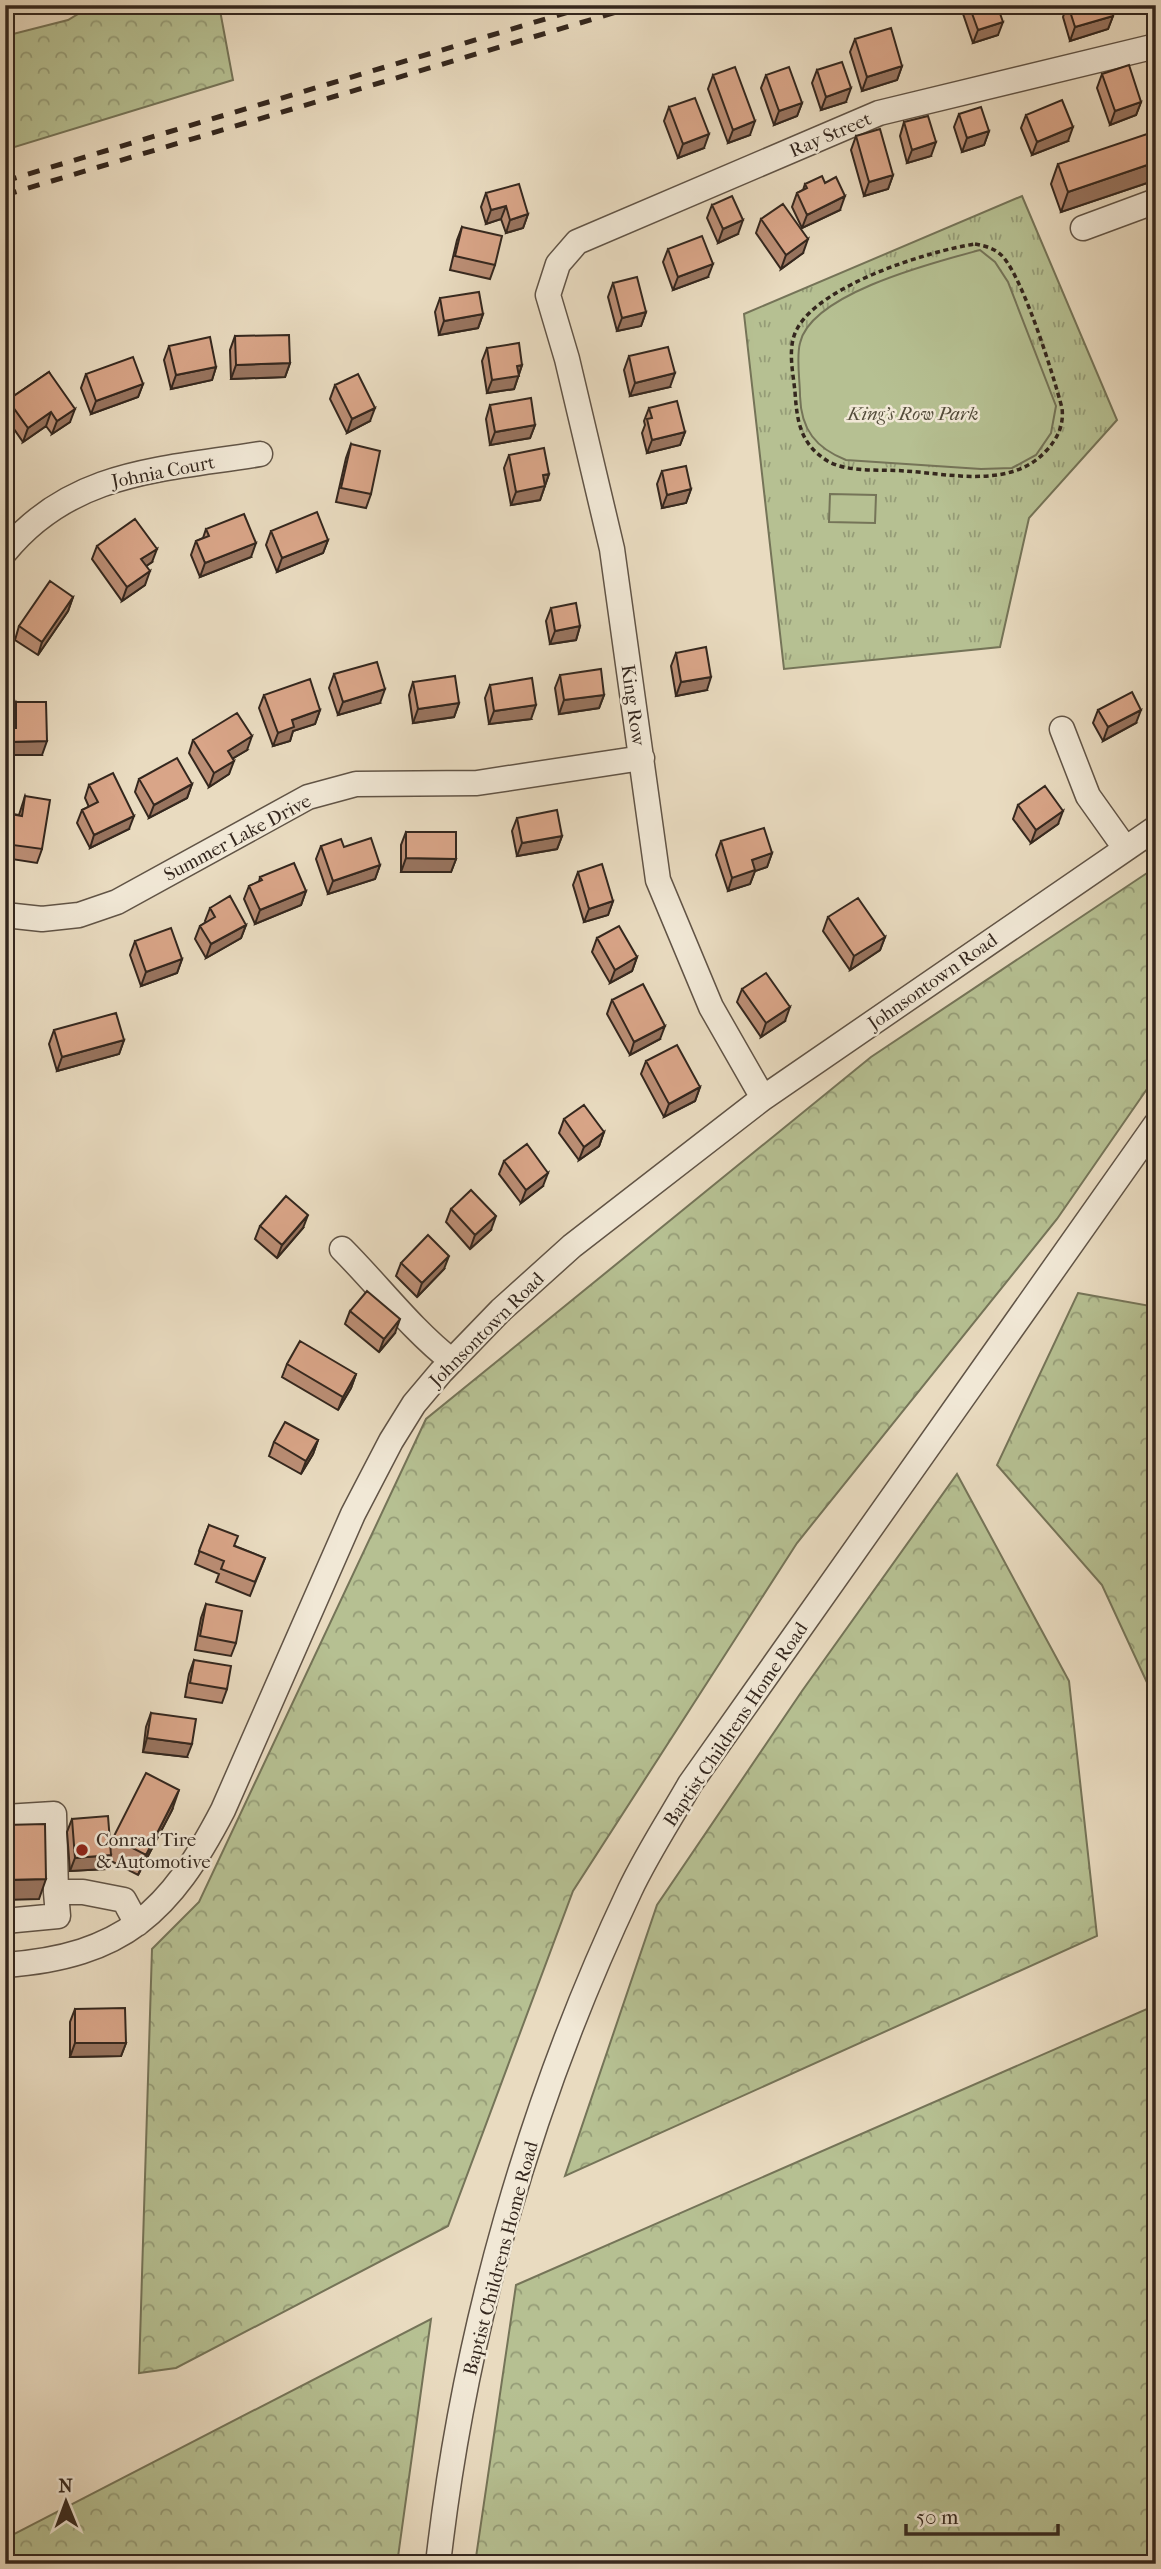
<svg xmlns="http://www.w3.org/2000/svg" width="1161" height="2569" font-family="'IM FELL French Canon',serif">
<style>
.forest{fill:url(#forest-crowns);stroke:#757458;stroke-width:2}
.park{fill:url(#park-tufts);stroke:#757458;stroke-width:2}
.pitch{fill:#b6c092;stroke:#757458;stroke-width:2}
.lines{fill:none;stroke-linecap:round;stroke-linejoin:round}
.minor-casing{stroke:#615446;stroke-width:27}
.path{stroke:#34271e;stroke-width:3.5;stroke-dasharray:5 3.5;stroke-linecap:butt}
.minor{stroke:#f1e8d6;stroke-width:24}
.rail{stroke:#34271e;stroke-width:5;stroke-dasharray:12 12;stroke-linecap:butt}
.wall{fill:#bb8e75;stroke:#34271e;stroke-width:2}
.shaded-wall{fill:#98745f;stroke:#34271e;stroke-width:2}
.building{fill:#d9a588;stroke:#34271e;stroke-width:2}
.poi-dot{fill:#8f2418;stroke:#f1e8d6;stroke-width:2.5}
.labels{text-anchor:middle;stroke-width:5;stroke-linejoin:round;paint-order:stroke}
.street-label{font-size:19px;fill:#34271e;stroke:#f1e8d6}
.park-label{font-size:19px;font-style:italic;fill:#544d3b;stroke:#f1e8d6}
.poi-label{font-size:19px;fill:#34271e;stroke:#f1e8d6;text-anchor:start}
</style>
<defs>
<pattern id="forest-crowns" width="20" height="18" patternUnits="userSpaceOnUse" patternTransform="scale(1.75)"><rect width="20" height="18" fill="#b6c092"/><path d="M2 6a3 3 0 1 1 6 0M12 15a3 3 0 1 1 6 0" fill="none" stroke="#959c77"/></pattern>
<pattern id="park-tufts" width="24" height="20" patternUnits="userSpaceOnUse" patternTransform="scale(1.75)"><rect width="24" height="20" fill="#b6c092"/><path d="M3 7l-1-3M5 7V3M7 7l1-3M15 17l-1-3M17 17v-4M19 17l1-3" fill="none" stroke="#959c77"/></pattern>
</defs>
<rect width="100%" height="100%" fill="#e9dbc0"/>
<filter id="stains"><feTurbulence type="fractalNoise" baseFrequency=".00286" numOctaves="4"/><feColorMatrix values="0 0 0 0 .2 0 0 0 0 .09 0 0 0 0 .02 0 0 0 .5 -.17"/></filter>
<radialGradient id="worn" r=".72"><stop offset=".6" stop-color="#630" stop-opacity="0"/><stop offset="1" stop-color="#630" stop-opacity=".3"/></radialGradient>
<path class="forest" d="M93 5H219L233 80 5 150V36L68 20Z
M1156 867V1076L1057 1219 797 1543 573 1891 448 2226 176 2368 139 2373 152 1949 199 1902 426 1419 871 1057Z
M1078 1293 1156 1307V1702L1102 1585 997 1465Z
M957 1474 1069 1681 1097 1936 565 2176 657 1905 802 1691Z
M1156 2005V2564H475L516 2285Z
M431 2319 397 2564H14V2534Z"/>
<path class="park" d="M1022 196 1117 420 1029 518 1000 647 784 669 744 314Z"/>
<path class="pitch" d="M980 250 995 262 1008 282 1056 406 1051 433 1036 455 1012 468 981 469 846 460C816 448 801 430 800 396 800 380 796 358 800 343 811 293 936 262 980 250Z
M830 494 876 495 875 523 829 522Z"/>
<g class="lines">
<g class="minor-casing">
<path id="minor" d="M1083 228 1156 201
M5 552C72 470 163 470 260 454
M1062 729 1088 796 1125 848
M5 915 42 919 79 915 117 902 308 797 356 784 477 783 642 758
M763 1098 711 1007 658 880 612 549 567 359 548 295 558 264 577 242 879 113 1156 46
M342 1249C379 1286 411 1329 452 1361
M5 1817 54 1814 56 1892H83L124 1900 137 1924
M5 1921 58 1916 56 1892
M5 1965C124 1956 170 1912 223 1810L353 1514 391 1441 414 1404 441 1372 501 1310 572 1246 763 1098 1156 828
M438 2564C464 2332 530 2101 630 1890 647 1854 670 1819 690 1784L1156 1124"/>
</g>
<path class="path" d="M975 244C986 246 997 249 1004 258 1025 284 1053 374 1062 408 1064 425 1058 438 1046 451 1011 489 951 474 905 471 882 469 845 473 826 460 800 443 797 421 795 392 793 372 787 347 797 329 820 285 928 251 975 244Z"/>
<use href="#minor" class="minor"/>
<path class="rail" d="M5 181 592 5
M5 195 640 5"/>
</g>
<path class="wall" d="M960 5H997L998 35 973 43Z
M1067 5H1110L1113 16 1108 29 1070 41 1063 17Z
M855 39 902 66 897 80 862 91 850 52Z
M817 70 846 102 821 110 812 83Z
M1102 74 1141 102 1136 115 1110 125 1097 88Z
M713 75 750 135 728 143 708 89Z
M766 75 802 103 797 116 774 125 761 88Z
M669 107 704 148 678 158 664 121Z
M959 114 989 131 984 145 962 152 954 127Z
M1026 115 1068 141 1032 155 1021 128Z
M904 122 931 156 907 163 900 136Z
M856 136 893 175 888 189 864 196 851 150Z
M1058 164 1153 181 1061 212 1051 184Z
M805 184 840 210 802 228 792 207 797 193 803 190Z
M486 193 528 214 523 228 506 233 501 219 486 224 481 207Z
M712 205 738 234 718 243 707 218Z
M761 219 803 253 781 269 756 233Z
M462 227 495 265 490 279 450 270 457 240Z
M668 249 708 277 673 290 663 262Z
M613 283 646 312 641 326 617 331 608 297Z
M440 298 483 314 478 328 439 335 435 312Z
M235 336 290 363 285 377 231 379 230 350Z
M169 346 216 367 212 380 171 389 164 360Z
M487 348 522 365 514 389 487 393 482 361Z
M629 356 670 387 630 396 624 370Z
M49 372 70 422 52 434 46 426 23 442 5 416V408L8 400Z
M86 374 143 384 138 397 91 414 81 388Z
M335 385 370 421 347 433 330 399Z
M490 405 535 425 530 438 490 445 486 419Z
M649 408 685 432 680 445 647 453 642 433 645 425 644 421Z
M351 444 371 494 366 508 336 502 346 458Z
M509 455 549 474 540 500 511 505 504 468Z
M662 471 691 489 686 503 662 508 657 484Z
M206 529 251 557 200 577 191 555 196 541 203 538Z
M271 531 328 540 323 553 277 572 266 545Z
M97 546 152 562 146 566 145 585 122 601 92 559Z
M73 597 68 611 38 655 15 640 19 626Z
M551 608 580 626 576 640 550 644 546 621Z
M676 653 707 690 676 696 671 666Z
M334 674 380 703 338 715 329 688Z
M560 675 604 695 599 708 559 714 555 688Z
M413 682 459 703 454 717 413 723 409 695Z
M490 685 531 719 489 724 485 698Z
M264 695 320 710 315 724 293 731 290 741 273 746 259 708Z
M16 702 42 755H5V736L8 728H11V716Z
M1098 710 1136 723 1103 741 1093 723Z
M193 740 247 750 232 759 229 774 209 787 189 753Z
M139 779 192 784 187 798 149 818 135 792Z
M89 785 129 829 90 848 77 823 82 810 89 807 85 798Z
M25 796 42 849 37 863 5 858V813L19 815Z
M1018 805 1058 824 1031 843 1013 819Z
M517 818 562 836 557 849 517 856 512 831Z
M406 832 456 859 451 872H401V845Z
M721 841 772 853 767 867 755 871 750 884 728 891 716 855Z
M321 846 344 847 380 865 375 879 328 894 316 859Z
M578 872 613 901 608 915 584 922 573 885Z
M260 877 306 891 301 905 255 924 244 899 249 886 259 882Z
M210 908 246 925 241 938 206 958 195 939 200 926 206 922 205 921Z
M828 917 885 937 880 950 850 970 823 931Z
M597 938 637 957 632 971 610 983 592 952Z
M135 941 182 959 177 973 141 986 130 955Z
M742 989 785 1021 761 1037 737 1002Z
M612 1000 660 1039 630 1055 607 1014Z
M54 1030 124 1040 119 1054 57 1071 49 1044Z
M646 1061 700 1087 695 1101 664 1117 641 1074Z
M564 1119 604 1132 599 1146 579 1160 559 1133Z
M504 1161 543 1186 521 1203 499 1174Z
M451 1209 491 1230 470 1249 446 1222Z
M260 1226 303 1228 277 1258 255 1239Z
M401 1263 444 1269 417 1297 396 1276Z
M350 1311 395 1333 379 1352 345 1324Z
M287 1364 356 1374 351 1388 338 1410 282 1377Z
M318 1440 313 1454 301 1474 269 1456 274 1442Z
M209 1525 235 1546 265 1558 250 1596 216 1582 219 1574 195 1564Z
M206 1604 236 1643 231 1656 195 1650 201 1618Z
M194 1660 227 1689 222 1703 185 1697 189 1674Z
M151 1713 187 1757 143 1752 146 1727Z
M172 1810 138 1875 109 1860 106 1869 70 1871 67 1832 72 1819 110 1844 113 1838Z
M75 2009 126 2043 121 2056 70 2057V2022Z"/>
<path class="shaded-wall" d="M1113 16 1108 29 1070 41 1075 27Z
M1003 22 998 35 973 43 978 30Z
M902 66 897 80 862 91 867 77Z
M851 88 846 102 821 110 826 97Z
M1141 102 1136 115 1110 125 1115 111Z
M802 103 797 116 774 125 779 111Z
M755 121 750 135 728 143 733 130Z
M1073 127 1068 141 1032 155 1037 142Z
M989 131 984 145 962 152 967 138Z
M709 134 704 148 678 158 683 144Z
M936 142 931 156 907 163 912 150Z
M1156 162V172L1153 181 1061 212 1068 192Z
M893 175 888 189 864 196 869 182Z
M845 196 840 210 802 228 807 215Z
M506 206 501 219 486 224 491 210Z
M528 214 523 228 506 233 510 220Z
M743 220 738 234 718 243 723 229Z
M808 239 803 253 781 269 786 255Z
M713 264 708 277 673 290 678 277Z
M646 312 641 326 617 331 622 318Z
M483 314 478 328 439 335 444 321Z
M290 363 285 377 231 379 236 365Z
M522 365 514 389 487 393 492 380 517 366Z
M216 367 212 380 171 389 176 375Z
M675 373 670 387 630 396 635 383Z
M143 384 138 397 91 414 96 401Z
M375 408 370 421 347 433 352 419Z
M75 409 70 422 52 434 57 421Z
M51 412 46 426 23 442 28 428Z
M535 425 530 438 490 445 495 432Z
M685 432 680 445 647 453 652 440Z
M549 474 540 500 511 505 516 492 543 475Z
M691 489 686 503 662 508 667 495Z
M328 540 323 553 277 572 282 558Z
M256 543 251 557 200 577 205 563Z
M157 549 152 562 136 573 141 559Z
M150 571 145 585 122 601 127 587Z
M73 597 68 611 38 655 42 642Z
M580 626 576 640 550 644 555 631Z
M711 677 707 690 676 696 681 682Z
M385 689 380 703 338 715 343 702Z
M604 695 599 708 559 714 564 700Z
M459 703 454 717 413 723 418 709Z
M536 705 531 719 489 724 494 711Z
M320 710 315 724 293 731 290 741 273 746 278 733 292 720Z
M1141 710 1136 723 1103 741 1108 727Z
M252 736 247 750 223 764 228 751Z
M47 741 42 755H5V750L8 742Z
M234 761 229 774 209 787 214 773Z
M192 784 187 798 149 818 154 805Z
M1063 811 1058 824 1031 843 1036 830Z
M134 816 129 829 90 848 94 835Z
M562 836 557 849 517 856 522 843Z
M772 853 767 867 755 871 750 884 728 891 732 878 752 860Z
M406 858 456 859 451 872H401Z
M380 865 375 879 328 894 333 881Z
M306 891 301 905 255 924 260 910Z
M613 901 608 915 584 922 589 909Z
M246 925 241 938 206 958 211 944Z
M885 937 880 950 850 970 854 956Z
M637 957 632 971 610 983 615 970Z
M182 959 177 973 141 986 146 972Z
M790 1007 785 1021 761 1037 766 1023Z
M665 1026 660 1039 630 1055 634 1042Z
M124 1040 119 1054 57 1071 62 1057Z
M700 1087 695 1101 664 1117 669 1104Z
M604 1132 599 1146 579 1160 584 1147Z
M548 1173 543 1186 521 1203 526 1190Z
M308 1215 303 1228 277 1258 282 1245Z
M496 1216 491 1230 470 1249 475 1235Z
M449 1256 444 1269 417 1297 422 1283Z
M400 1319 395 1333 379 1352 384 1339Z
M356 1374 351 1388 338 1410 343 1397Z
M318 1440 313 1454 301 1474 306 1461Z
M147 1738 192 1744 187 1757 143 1752Z
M179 1790 172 1810 138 1875 146 1855Z
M111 1855 106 1869 70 1871 75 1858Z
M46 1879 39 1899 5 1900V1880Z
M75 2043H126L121 2056 70 2057Z"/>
<path class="building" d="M969 5H997L1003 22 978 30Z
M1068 5H1110L1113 16 1075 27Z
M891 28 902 66 867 77 855 39Z
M842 62 851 88 826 97 817 70Z
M1129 65 1141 102 1115 111 1102 74Z
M735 67 755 121 733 130 713 75Z
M789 67 802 103 779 111 766 75Z
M695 98 709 134 683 144 669 107Z
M1062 100 1073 127 1037 142 1026 115Z
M981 107 989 131 967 138 959 114Z
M928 116 936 142 912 150 904 122Z
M880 129 893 175 869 182 856 136Z
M1150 133 1156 149V162L1068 192 1058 164Z
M822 176 825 183 836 177 845 196 807 215 797 193 807 188 805 184Z
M519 184 528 214 510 220 506 206 491 210 486 193Z
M732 196 743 220 723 229 712 205Z
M783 204 808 239 786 255 761 219Z
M462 227 502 236 495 265 455 256Z
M702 236 713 264 678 277 668 249Z
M637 277 646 312 622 318 613 283Z
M479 292 483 314 444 321 440 298Z
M289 335 290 363 236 365 235 336Z
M210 337 216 367 176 375 169 346Z
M519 343 522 365 517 366 519 376 492 380 487 348Z
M668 347 675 373 635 383 629 356Z
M133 357 143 384 96 401 86 374Z
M49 372 75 409 57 421 51 412 28 428 8 400Z
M358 374 375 408 352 419 335 385Z
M531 398 535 425 495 432 490 405Z
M677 401 685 432 652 440 647 419 652 418 649 408Z
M351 444 380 451 371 494 341 488Z
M544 448 549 474 543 475 545 486 516 492 509 455Z
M686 466 691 489 667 495 662 471Z
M317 512 328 540 282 558 271 531Z
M244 514 256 543 205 563 196 541 209 536 206 529Z
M135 519 157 549 141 559 150 571 127 587 97 546Z
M50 581 73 597 42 642 19 626Z
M576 603 580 626 555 631 551 608Z
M706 647 711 677 681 682 676 653Z
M377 662 385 689 343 702 334 674Z
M601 669 604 695 564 700 560 675Z
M455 676 459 703 418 709 413 682Z
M532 678 536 705 494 711 490 685Z
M310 679 320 710 292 720 294 727 278 733 264 695Z
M1132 692 1141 710 1108 727 1098 710Z
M16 702H46L47 741 8 742V728H16Z
M237 713 252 736 228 751 234 761 214 773 193 740Z
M177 758 192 784 154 805 139 779Z
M113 773 134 816 94 835 82 810 98 802 89 785Z
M1045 786 1063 811 1036 830 1018 805Z
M25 796 50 800 42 849 5 844V813L22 816Z
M557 810 562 836 522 843 517 818Z
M764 828 772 853 752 860 755 870 732 878 721 841Z
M406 832H456V859L406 858Z
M371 838 380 865 333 881 321 846 341 839 344 847Z
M294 863 306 891 260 910 249 886 262 880 260 877Z
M602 864 613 901 589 909 578 872Z
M230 896 246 925 211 944 200 926 215 917 210 908Z
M858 898 885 937 854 956 828 917Z
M619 926 637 957 615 970 597 938Z
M171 928 182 959 146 972 135 941Z
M5 968H12L5 1015Z
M766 973 790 1007 766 1023 742 989Z
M643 984 665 1026 634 1042 612 1000Z
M116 1013 124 1040 62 1057 54 1030Z
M677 1045 700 1087 669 1104 646 1061Z
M584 1105 604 1132 584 1147 564 1119Z
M527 1144 548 1173 526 1190 504 1161Z
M471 1190 496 1216 475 1235 451 1209Z
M286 1196 308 1215 282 1245 260 1226Z
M428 1235 449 1256 422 1283 401 1263Z
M367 1291 400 1319 384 1339 350 1311Z
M300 1341 356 1374 343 1397 287 1364Z
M285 1422 318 1440 306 1461 274 1442Z
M209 1525 238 1536 234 1546 265 1558 255 1582 221 1569 224 1561 199 1551Z
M206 1604 242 1611 236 1643 200 1636Z
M194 1660 231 1666 227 1689 190 1683Z
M151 1713 196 1719 192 1744 147 1738Z
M146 1773 179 1790 146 1855 113 1838Z
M108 1816 111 1855 75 1858 72 1819Z
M45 1824 46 1879 5 1880V1825Z
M125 2008 126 2043H75V2009Z"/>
<circle class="poi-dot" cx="82" cy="1850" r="7"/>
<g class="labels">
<g class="street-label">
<text transform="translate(830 134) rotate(-23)" y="7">Ray Street</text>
<text transform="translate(163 471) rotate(-11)" y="7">Johnia Court</text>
<text transform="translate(634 705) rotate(82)" y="7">King Row</text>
<text transform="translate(237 837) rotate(-28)" y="7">Summer Lake Drive</text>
<text transform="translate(932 981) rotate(-35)" y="7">Johnsontown Road</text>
<text transform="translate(486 1329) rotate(-45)" y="7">Johnsontown Road</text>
<text transform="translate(735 1724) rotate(-56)" y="7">Baptist Childrens Home Road</text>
<text transform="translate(500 2258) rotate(-75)" y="7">Baptist Childrens Home Road</text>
</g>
<g class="park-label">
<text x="913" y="420">King's Row Park</text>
</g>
<g class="poi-label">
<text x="96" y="1846">Conrad Tire<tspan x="96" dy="22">&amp; Automotive</tspan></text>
</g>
</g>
<rect width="1161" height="2569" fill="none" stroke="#e9dbc0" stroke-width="28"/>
<rect x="7" y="7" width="1147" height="2555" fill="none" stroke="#34271e" stroke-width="3.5"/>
<rect x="14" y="14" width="1133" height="2541" fill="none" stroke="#34271e" stroke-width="2"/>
<g transform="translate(66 2502) rotate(359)" stroke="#f1e8d6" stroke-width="5" paint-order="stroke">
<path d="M0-5L12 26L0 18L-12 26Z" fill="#34271e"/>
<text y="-10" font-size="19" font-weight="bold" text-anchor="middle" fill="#34271e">N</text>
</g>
<path d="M906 2524v10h152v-10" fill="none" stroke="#34271e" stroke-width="3.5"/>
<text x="916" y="2524" font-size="21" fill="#34271e" stroke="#f1e8d6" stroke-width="5" paint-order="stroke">50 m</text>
<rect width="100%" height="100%" filter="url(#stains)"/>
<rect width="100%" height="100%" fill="url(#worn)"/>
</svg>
